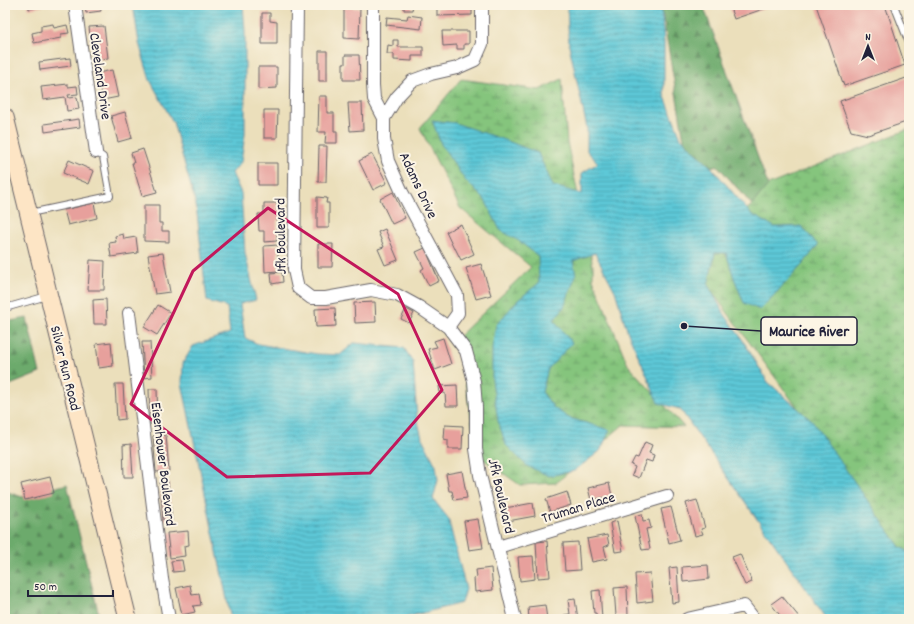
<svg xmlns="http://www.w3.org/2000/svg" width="914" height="624" font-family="Dekko,sans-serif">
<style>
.forest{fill:url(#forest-firs);stroke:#476654}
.wetland{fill:url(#wetland-marsh);stroke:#54745c}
.water{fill:url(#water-rules);stroke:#407589}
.building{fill:#e7a09c}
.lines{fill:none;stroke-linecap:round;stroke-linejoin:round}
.lane-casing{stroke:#686468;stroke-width:8}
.street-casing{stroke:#686468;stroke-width:14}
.secondary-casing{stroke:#686468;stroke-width:19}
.lane{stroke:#fff;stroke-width:6}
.street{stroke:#fff;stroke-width:12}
.secondary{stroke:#fde5c5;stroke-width:17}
.marked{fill:none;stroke:#c2185b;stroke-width:3;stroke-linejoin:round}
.labels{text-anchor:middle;stroke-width:4;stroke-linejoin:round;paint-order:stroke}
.street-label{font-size:15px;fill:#22223b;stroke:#fcf5e5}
.leader{fill:none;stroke:#22223b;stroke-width:1.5}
.callout-dot{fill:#22223b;stroke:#fcf5e5;stroke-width:1.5}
.callout{fill:#fcf5e5;stroke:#22223b;stroke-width:1.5}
.callout-label{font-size:16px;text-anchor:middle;font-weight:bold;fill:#22223b}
</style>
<defs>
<pattern id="forest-firs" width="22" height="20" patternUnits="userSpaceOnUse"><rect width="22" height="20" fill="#6caa6c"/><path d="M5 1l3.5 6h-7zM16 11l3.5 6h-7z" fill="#588a5a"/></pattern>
<pattern id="wetland-marsh" width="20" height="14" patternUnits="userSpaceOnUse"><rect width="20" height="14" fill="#85c57d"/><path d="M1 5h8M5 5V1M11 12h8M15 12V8" fill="none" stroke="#6ca068"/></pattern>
<pattern id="water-rules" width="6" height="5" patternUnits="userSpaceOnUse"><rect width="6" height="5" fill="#5dc8d7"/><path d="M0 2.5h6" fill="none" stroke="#4ca2b0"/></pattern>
</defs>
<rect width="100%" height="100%" fill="#fcf5e5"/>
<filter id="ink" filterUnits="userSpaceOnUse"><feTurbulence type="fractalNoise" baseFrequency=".025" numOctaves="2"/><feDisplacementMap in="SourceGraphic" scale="8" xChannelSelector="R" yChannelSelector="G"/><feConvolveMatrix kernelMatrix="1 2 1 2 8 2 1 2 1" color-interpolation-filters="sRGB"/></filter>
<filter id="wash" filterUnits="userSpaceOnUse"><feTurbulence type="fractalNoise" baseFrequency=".012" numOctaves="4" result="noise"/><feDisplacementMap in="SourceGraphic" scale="16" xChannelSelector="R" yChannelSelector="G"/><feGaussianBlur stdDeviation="0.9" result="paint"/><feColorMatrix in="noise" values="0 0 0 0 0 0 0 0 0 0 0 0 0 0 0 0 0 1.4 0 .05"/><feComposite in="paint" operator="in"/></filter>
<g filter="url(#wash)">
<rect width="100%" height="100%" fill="#ebdfbb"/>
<path class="forest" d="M661 5H703L768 185 752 205 717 165 690 175Z
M27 318 40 373 5 387V322Z
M67 484 100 619H5V491L22 497Z"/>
<path class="wetland" d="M461 79 539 90 562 79 567 142 593 266V279L628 365 684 427 623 425 556 483 520 485 477 455 458 337 531 267 460 208 420 128Z
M909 129V552L900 547 699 274 704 246 752 205 768 185Z"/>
<path class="water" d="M133 5H243L245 31V134L241 162 232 173 241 193 245 253 256 300 240 304 245 338 258 344 317 354 340 355 354 343 404 348 413 362 417 418 422 438 436 466 438 480 433 499 448 518 466 589 462 603 399 619H231L182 383 183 363 193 346 230 333 227 307 207 301 196 205 173 122 150 80 139 43Z
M567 5H661L664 43V94L681 138 712 168 751 214 775 227 801 226 818 245 803 264 760 310 744 303 734 278 726 253H715L708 285 725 315 742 339 768 382 812 421 900 547 909 552V619H827L680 409 658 403 649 380 628 333 615 291 595 253 573 261 576 275 564 307 554 320 572 343 548 369 542 392 554 408 569 418 610 430 600 451 574 471 549 476 527 466 506 445 498 421 492 380V348L496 325 518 300 539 283 538 256 519 241 500 230 485 200 465 180 441 144 432 120 455 123 510 142 538 153 553 186 582 194V173L598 163 587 151V128L569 45Z"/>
<g id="blocks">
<path class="building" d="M28 5H43V6L29 9Z
M85 5H100L101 11 86 13Z
M404 5H413L412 10H404Z
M729 5H775L734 19Z
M816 5H885L905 65 844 86Z
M472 7V15L437 16V8Z
M344 8H360L359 39 344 38Z
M262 13H270V21L277 22V44H262Z
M408 15 422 17 421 29 386 25 387 17 407 19Z
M53 24 54 28 67 25 69 33 61 34V38L34 43 32 33 41 31V26Z
M104 26 108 58 93 60 89 27Z
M442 31H469V44H464V49H457V45L443 46Z
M393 40H398V47H423V56H412V61L394 60V54H387L388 45 393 46Z
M319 51H327V81H319Z
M345 55H359L360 80H343V64H345Z
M70 58 71 66 40 70 39 62Z
M258 67H277V88L258 89Z
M112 70 118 97 103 100 98 73Z
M909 77V121L868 135 851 131 840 101Z
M68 84V87L77 86 78 94 68 95 69 98 77 97 79 109 67 111 65 97 43 100 41 87Z
M319 96H327V113H334V131H337V143H325L326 132H318Z
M348 103H362L363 130 350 131Z
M264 110H278L277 138H264Z
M125 112 132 138 118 142 111 116Z
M79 119 80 127 45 132 44 124Z
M319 146H327L326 182H318Z
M143 149 157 192 142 196 132 163H134L131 153Z
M372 154 387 183 373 190 359 161Z
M69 160 94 171 89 184 63 173Z
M258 163H277V185H258Z
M393 192 405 218 392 224 380 199Z
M317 197 327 198 326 203H329V228H317Z
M94 203 97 218 68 225 64 210Z
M264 203H277V211L280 210V220H277V241L264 242V231H259L258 214H264Z
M144 205H159V223H162V231H169V242L144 241Z
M461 224 474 254 461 260 455 248 454 249 446 232Z
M385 229 398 260 385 265 378 249 384 247 378 232Z
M123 234 124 239 136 237 138 253 111 257 109 243 116 242 115 236Z
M318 244H333L332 267H318Z
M278 245V271L265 272 264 246Z
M425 248 439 281 429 286 421 270 424 268 416 252Z
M163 253 170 292 155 294 148 255Z
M90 260 105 261 104 290H88Z
M481 264 491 295 476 299 466 268Z
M282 272 283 282 272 284 271 273Z
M106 299 107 324H94L93 300Z
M375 302 376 322 355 323 354 303Z
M158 305 171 313 157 335 144 327Z
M335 308 336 326 316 327 315 309Z
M406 309 414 313 409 323 401 319Z
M443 338 451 364 435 370 428 349 437 347 434 341Z
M111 342 113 366 99 368 96 344Z
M142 342H150L152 377 144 378Z
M115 384H123L125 419 117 420Z
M457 385 458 406H446L445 393H440L439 386Z
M149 389H157L158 423 150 424Z
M445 425 463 426 462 449H448V440L444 439Z
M166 435 169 471 156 472 153 436Z
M645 442 652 445 649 453 654 455 652 462 646 460 639 478 632 475 635 467 631 465 635 457 638 458Z
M131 444 133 477H124L123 445Z
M462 471 467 498 454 500 452 491H449L446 474Z
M50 477 54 493 25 500 21 484Z
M168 481 172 520H163L160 482Z
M609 483 612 496 591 500 588 488Z
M567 492 571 505 550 512 546 499Z
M697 500 705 528 701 529 703 534 695 536 686 503Z
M533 503 535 516 508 521 505 508Z
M671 507 680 540 669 543 661 509Z
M642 514 643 521 649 520 651 528 646 529 650 549 642 550 635 516Z
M478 519 483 548 469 550 464 521Z
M617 521 623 551 615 552 610 523Z
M188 531 189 545 184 546 185 556 170 558 167 533Z
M607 535 609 545 604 547 607 559 592 562 587 539Z
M547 541 550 577 538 578 536 542Z
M578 542 580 570 565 571 563 543Z
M740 554 752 582 745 585 732 557Z
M533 556 535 579 520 581 518 557Z
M182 560 184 571 173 572 171 561Z
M708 565 709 579 683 582 682 567Z
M677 567 679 602 672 603 669 568Z
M491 568 493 590 475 592 474 578 477 577 476 570Z
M650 573 653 601 637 603 635 574Z
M190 585 192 595 199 594 201 605 193 606 195 612 182 615 176 588Z
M627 587 628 616H616L614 588Z
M600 590 602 619H597L596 613H594L592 591Z
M782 596 799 617 797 619H783L771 604Z
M575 599 578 619H565L564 615 570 614 568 600Z
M545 605 547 619H529L528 607Z"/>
</g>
</g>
<g filter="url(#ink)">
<use href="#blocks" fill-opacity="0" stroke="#686468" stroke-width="1"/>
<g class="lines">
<g class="lane-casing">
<path id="lane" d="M894 5 909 43
M30 213 110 196 103 157 96 152
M5 308 47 296"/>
</g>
<g class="street-casing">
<path id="street" d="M75 5 96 152
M297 5 294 270 298 288 311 298H326L371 290 397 295 419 307 448 327 466 351 474 381 476 407V449L480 475 515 619
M373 5V85L374 99 384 118
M129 313 162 579 169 619
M448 327 458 313 457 295 402 192 388 161 384 139V118L397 97 412 81 431 74 457 68 475 60 482 44V5
M498 547 667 496
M687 619 744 606 754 619"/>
</g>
<g class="secondary-casing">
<path id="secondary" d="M5 117 128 619"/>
</g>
<use href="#lane" class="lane"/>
<use href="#street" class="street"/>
<use href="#secondary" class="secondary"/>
</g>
</g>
<path class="marked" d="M268 208 398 294 442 390 370 473 227 477 131 404 193 271Z"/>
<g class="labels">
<g class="street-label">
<text transform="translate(101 76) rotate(82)" y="5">Cleveland Drive</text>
<text transform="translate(419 185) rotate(65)" y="5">Adams Drive</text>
<text transform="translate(280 236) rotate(-91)" y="5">Jfk Boulevard</text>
<text transform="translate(66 368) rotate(76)" y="5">Silver Run Road</text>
<text transform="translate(164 464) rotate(83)" y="5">Eisenhower Boulevard</text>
<text transform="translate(502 496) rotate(77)" y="5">Jfk Boulevard</text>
<text transform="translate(578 507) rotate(-17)" y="5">Truman Place</text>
</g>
</g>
<path class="leader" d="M684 326L761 331"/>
<circle class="callout-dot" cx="684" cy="326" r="4"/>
<rect class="callout" x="761" y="317" width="96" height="28" rx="4"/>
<g class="callout-label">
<text x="809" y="336">Maurice River</text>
</g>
<rect width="914" height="624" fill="none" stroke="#fcf5e5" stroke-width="20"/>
<g transform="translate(868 46)" stroke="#fcf5e5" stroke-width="3" paint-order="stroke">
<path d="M0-3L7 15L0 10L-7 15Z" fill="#22223b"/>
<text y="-6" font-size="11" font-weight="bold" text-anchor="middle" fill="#22223b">N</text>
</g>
<path d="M28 590v6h85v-6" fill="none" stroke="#22223b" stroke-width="2"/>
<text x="34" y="590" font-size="12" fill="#22223b" stroke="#fcf5e5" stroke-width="3" paint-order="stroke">50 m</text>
</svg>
